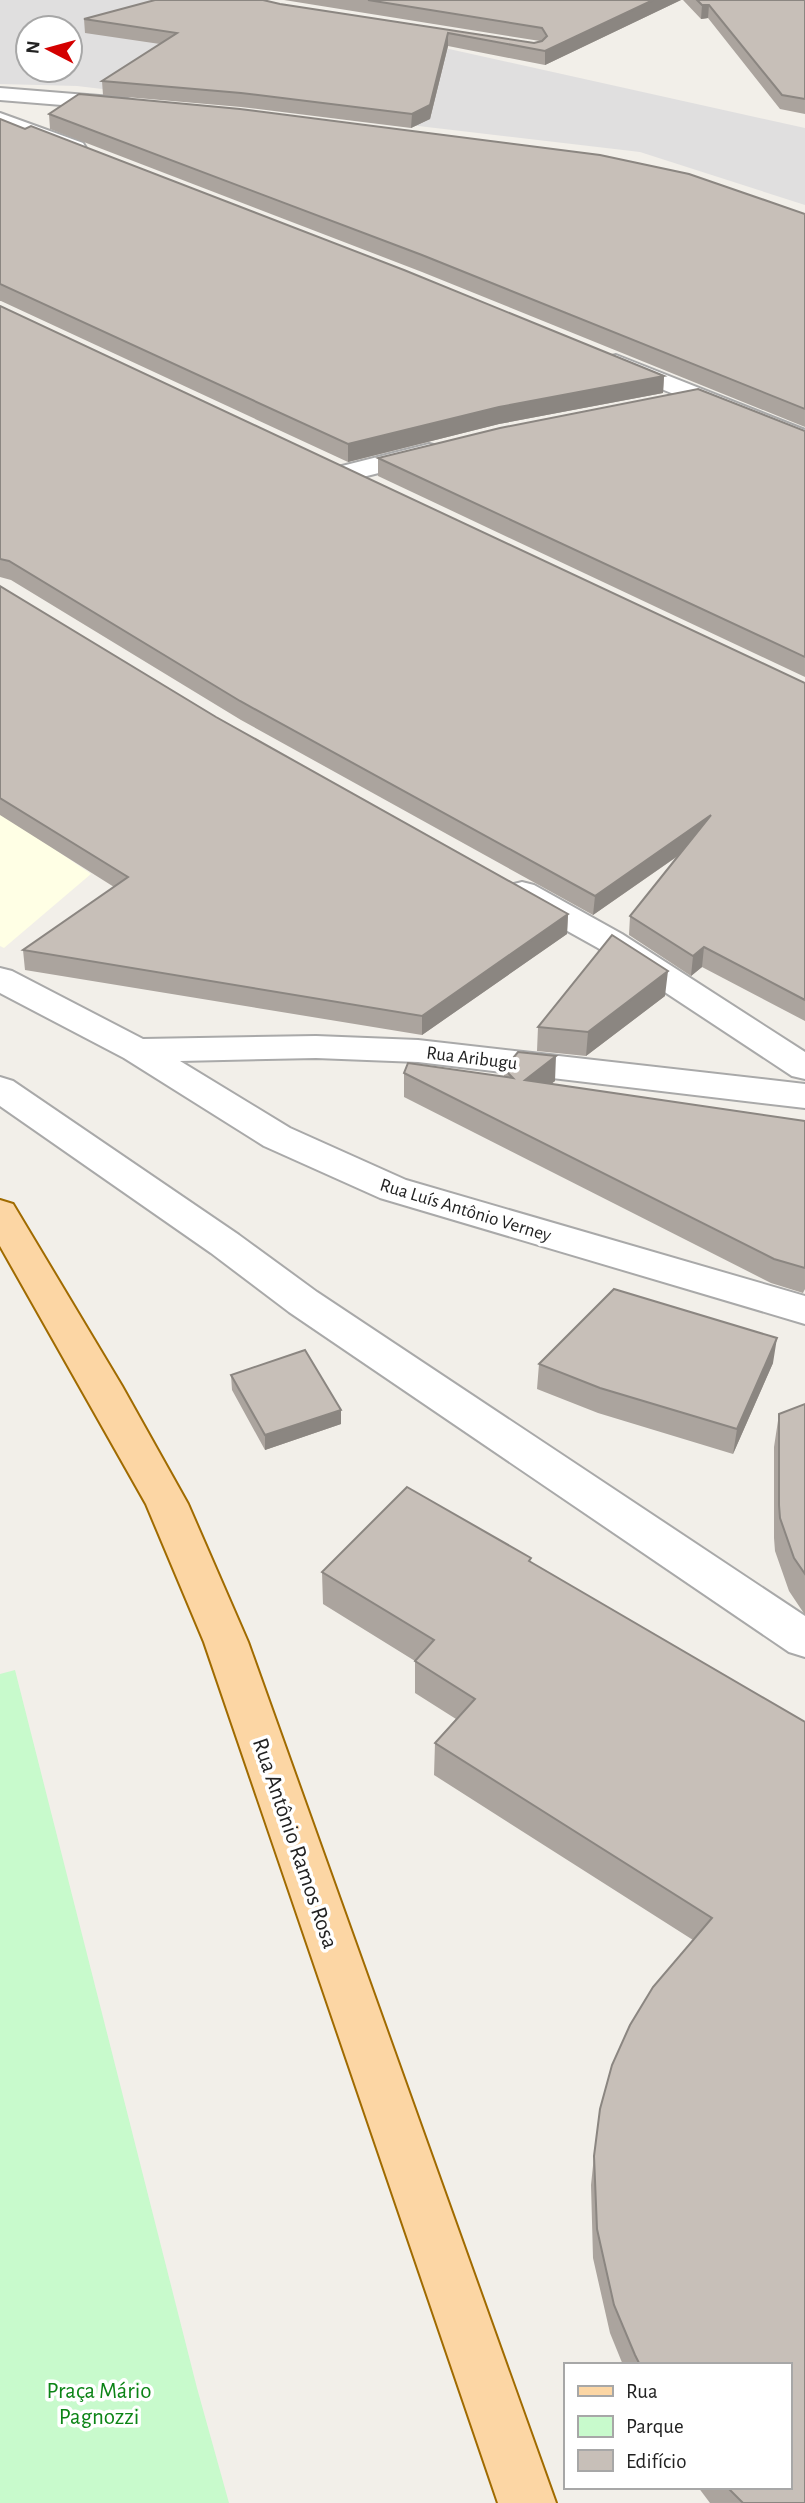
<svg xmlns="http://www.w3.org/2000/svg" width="805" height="2503" font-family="'Alegreya Sans',sans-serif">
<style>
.residential{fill:#e0dfdf;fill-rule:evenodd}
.education{fill:#ffffe5}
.park{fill:#c8facc}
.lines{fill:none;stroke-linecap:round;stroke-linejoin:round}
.minor-casing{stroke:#a9a9a9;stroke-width:4}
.major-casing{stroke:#a06b00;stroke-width:4}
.minor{fill:#fff;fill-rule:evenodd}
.major{fill:#fcd6a4;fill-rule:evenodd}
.wall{fill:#aba49e}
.shaded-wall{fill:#8b8681}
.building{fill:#c7bfb8;stroke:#8b8681;stroke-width:2}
.labels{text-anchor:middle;stroke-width:7;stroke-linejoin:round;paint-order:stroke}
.street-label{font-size:19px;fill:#222;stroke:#fff}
.near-street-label{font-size:23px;fill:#222;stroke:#fff}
.near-park-label{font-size:23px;fill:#0c8416;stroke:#fff}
</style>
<rect width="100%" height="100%" fill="#f2efe9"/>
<path class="residential" d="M0 0H194L440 47 805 128V205L640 152 77 86 0 84ZM28 28H70V70H28Z"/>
<path class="education" d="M0 812 91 874 4 948 0 946Z"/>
<path class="park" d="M15 1670 197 2388 229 2503H0V1674Z"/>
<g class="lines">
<g class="minor-casing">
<path id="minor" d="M0 88 124 98 131 100 134 104 131 108 124 110 0 100Z
M0 113 83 143 86 148 83 153H67L0 126Z
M616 355 805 430V447L607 367 604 362 607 357Z
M429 444 438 446 442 452 438 458 347 481 338 479 334 473 338 467Z
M522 882 534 885 622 934 805 1052V1079L792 1076 598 948 510 899 505 892 510 885Z
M0 968 12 971 143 1039 316 1036 418 1040 805 1084V1108L418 1062 316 1058 180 1061 290 1128 406 1180 805 1296V1324L380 1198 264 1146 124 1058 0 993Z
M0 1077 13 1081 239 1235 317 1292 805 1616V1657L789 1652 289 1312 211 1253 0 1106Z"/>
</g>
<g class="major-casing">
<path id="major" d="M0 1200 13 1204 122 1386 188 1504 248 1642 556 2503H498L204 1642 146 1504 0 1246Z"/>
</g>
<use href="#minor" class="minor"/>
<use href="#major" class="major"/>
</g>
<path class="wall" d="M284 0H681L545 65 448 46 430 119 411 128 241 107 103 95 102 81 160 44 85 33 84 19 280 4 534 43 540 41Z
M683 0H805V114L780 109 708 18 701 19Z
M49 114 805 214V427L422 272 50 129Z
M0 119 664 376 663 393 499 424 348 462 1 301H0Z
M0 306 805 683V1021L702 967 691 976 629 935 630 916 678 856 593 915 241 720 11 580 0 577Z
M805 431V677L378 476V458Z
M0 586 216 717 568 914 567 934 422 1035 25 970 23 950 114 887 0 815Z
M665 996 586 1056 537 1051 538 1027Z
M504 1069 555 1081 551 1084 805 1121V1289L803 1293 771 1283 404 1097V1073L504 1077Z
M773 1363 733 1454 598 1413 537 1389 539 1364Z
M231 1375 341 1410V1424L265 1450 232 1390Z
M805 1404V1615L789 1591 775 1551 774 1538V1447L779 1414Z
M530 1562 805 1722V2503H710L698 2487H789V2365H623L610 2333 593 2258 591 2185 594 2156 693 1940 434 1775 435 1743 456 1719 415 1693V1661L323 1604 322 1572Z"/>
<path class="shaded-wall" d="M653 0H681L545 65V51Z
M702 5H709L708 18 701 19Z
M448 33V46L430 119 411 128 412 114Z
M664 376 663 393 499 424 348 462V444L499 407Z
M711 815 709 834 593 915 595 896Z
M568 914 567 934 422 1035V1016Z
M704 947 702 967 691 976 693 956Z
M668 971 665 996 586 1056 588 1032Z
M556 1056 555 1081 524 1104 525 1080Z
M777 1338 773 1363 733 1454 737 1429Z
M341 1410V1424L265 1450V1435Z"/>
<path class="building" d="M155 0H263L280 4 534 43 542 41 547 36 542 28 368 0H653L545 51 448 33 430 105 412 114 241 93 102 81 177 33 84 19Z
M697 0H805V99L782 95 709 5H702Z
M79 94 240 109 600 155 689 174 805 214V409L422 255 49 114Z
M0 119 25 129 31 126 404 270 664 376 499 407 348 444 0 284Z
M0 306 805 683V1000L704 947 693 956 630 916 711 815 595 896 240 701 9 561 0 559Z
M698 389 805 431V657L378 458 500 428Z
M0 586 216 717 568 914 422 1016 23 950 128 877 0 798Z
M612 935 668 971 588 1032 538 1027Z
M518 1052 556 1056 525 1080 805 1121V1268L774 1259 404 1073 408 1063 513 1078 504 1069Z
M614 1289 777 1338 737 1429 600 1388 539 1364Z
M305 1350 341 1410 265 1435 231 1375Z
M805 1404V1574L794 1558 780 1518 779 1505V1414Z
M407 1487 531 1558 529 1561 805 1722V2503H743L727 2487H789V2365H640L635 2355 614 2305 597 2229 594 2156 600 2109 612 2065 630 2025 653 1987 712 1918 435 1743 475 1699 415 1661 434 1640 322 1572Z"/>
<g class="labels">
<g class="street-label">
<text transform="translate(472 1057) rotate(7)" y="7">Rua Aribugu</text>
<text transform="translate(466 1209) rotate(17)" y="7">Rua Luís Antônio Verney</text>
</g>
<g class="near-street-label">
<text transform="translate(296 1843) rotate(71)" y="8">Rua Antônio Ramos Rosa</text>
</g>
<g class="near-park-label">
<text x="99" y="2398">Praça Mário<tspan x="99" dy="26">Pagnozzi</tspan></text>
</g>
</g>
<rect x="564" y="2363" width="228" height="126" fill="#ffffff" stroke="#a7a7a7" stroke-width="2"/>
<rect x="578" y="2386" width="35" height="10" fill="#fcd6a4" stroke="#a7a7a7" stroke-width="2"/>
<text x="626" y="2398" font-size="21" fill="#222222">Rua</text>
<rect x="578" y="2416" width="35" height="21" fill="#c8facc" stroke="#a7a7a7" stroke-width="2"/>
<text x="626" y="2433" font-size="21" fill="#222222">Parque</text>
<rect x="578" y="2450" width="35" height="21" fill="#c7bfb8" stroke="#a7a7a7" stroke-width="2"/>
<text x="626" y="2468" font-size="21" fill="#222222">Edifício</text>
<g transform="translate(49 49) rotate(276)"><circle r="33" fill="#ffffff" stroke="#a7a7a7" stroke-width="2"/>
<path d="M0-5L12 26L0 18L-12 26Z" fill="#d40000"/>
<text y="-10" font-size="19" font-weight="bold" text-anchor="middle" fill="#222222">N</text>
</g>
</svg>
